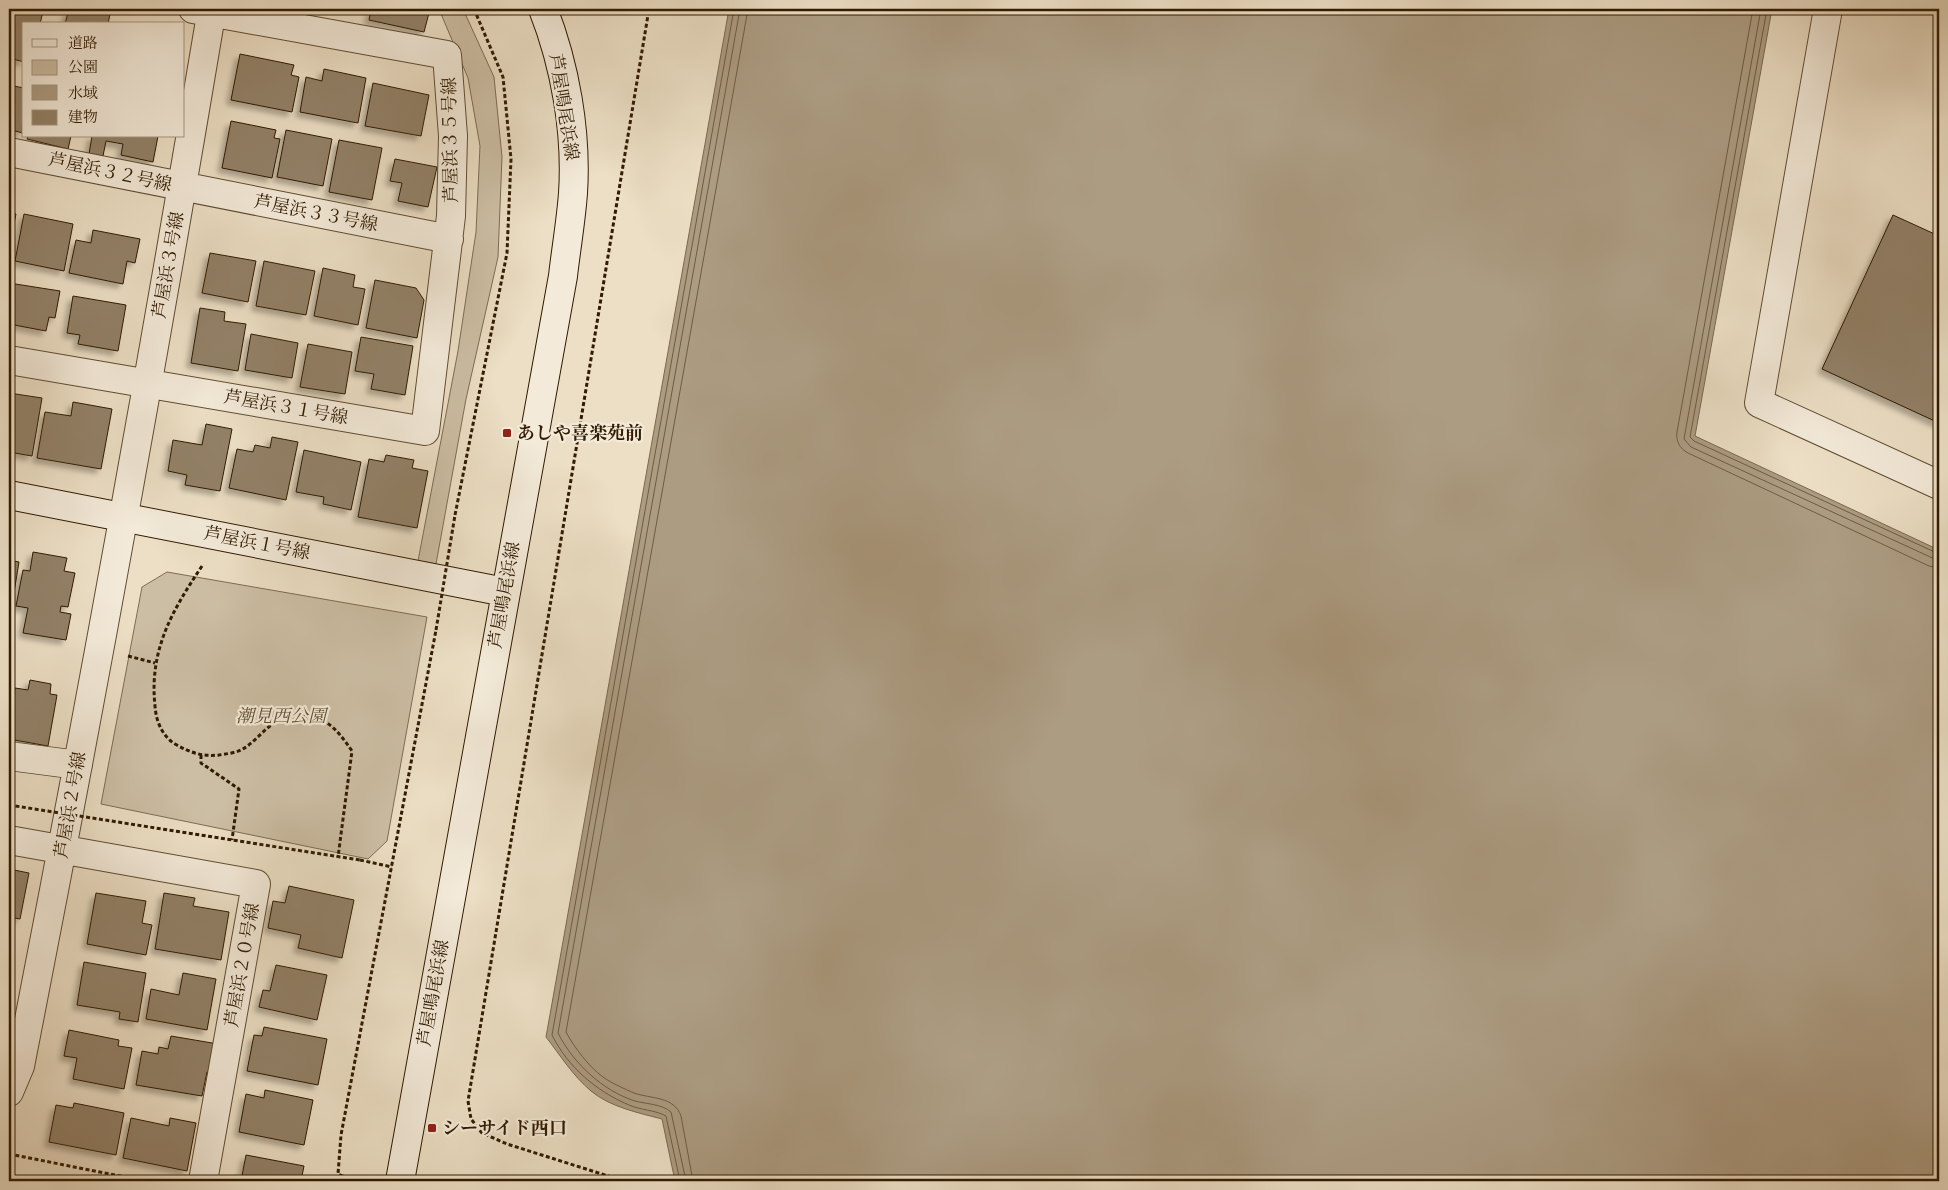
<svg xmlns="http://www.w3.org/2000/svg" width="1948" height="1190" font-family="'Gentium Book Plus','Noto Serif JP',serif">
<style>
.green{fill:#ccbea4;stroke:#7e6c52}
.water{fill:#ac9c82;stroke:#7b684e}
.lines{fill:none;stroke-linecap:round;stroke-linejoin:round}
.shore{stroke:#6e5c42;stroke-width:1}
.building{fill:#928167;stroke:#311b01;filter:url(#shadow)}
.street-casing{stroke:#604c32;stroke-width:30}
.secondary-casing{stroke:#311b01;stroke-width:30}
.path{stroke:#311b01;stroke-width:3;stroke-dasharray:4 2.5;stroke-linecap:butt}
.street{stroke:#f3ead9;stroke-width:28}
.secondary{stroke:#f3ead9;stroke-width:28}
.path-bridge{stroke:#311b01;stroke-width:3;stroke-dasharray:4 2.5;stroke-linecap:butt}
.poi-dot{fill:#8f2418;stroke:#f3ead9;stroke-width:2}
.labels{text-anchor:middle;stroke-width:4.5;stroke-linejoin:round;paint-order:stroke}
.street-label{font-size:18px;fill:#311b01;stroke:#f3ead9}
.poi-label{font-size:18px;font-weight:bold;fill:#311b01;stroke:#f3ead9;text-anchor:start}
.park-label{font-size:18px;font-style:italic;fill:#604c32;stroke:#f3ead9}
</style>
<defs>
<filter id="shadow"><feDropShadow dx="-4.5" dy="4.5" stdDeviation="2.5" flood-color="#0004"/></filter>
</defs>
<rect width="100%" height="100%" fill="#ecdfc5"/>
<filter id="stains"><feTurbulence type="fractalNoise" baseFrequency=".004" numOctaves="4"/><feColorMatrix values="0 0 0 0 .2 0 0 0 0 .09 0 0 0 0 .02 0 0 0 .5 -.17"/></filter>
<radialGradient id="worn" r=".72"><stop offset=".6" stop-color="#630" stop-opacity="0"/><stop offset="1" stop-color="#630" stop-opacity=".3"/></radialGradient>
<path class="green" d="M439 9H463L494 77 502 157 498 257 466 399 436 564 418 561 458 351 476 232 480 146 468 78Z
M167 572 427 617 387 841 368 859 101 804 142 587Z"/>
<path class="water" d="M729 9H1772L1695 436 1939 550V1181H675L662 1119C639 1113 610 1107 591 1091 573 1076 560 1055 546 1037Z"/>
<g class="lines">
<path class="shore" d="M1753 9 1677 432C1676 441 1679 448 1688 453L1929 566 1939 568
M1761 9 1684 439 1691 447 1939 561
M1767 9 1690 437 1694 441 1939 554
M680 1181 666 1116C655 1110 640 1110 629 1105 596 1091 568 1067 552 1035L734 9
M686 1181 671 1112C662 1104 646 1104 635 1101 603 1091 573 1063 558 1033L740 9
M693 1181 681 1116C674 1096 651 1099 634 1093 625 1089 611 1083 603 1077 589 1067 574 1047 566 1032L748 9"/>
</g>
<path class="building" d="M9 9 43 11 40 24H24V62L9 58Z
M69 9H87L110 14 108 24H65Z
M371 9H430L424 32 369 20Z
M240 54 294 65 291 75 299 77 292 112 231 100Z
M324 69 366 78 358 123 300 112 306 77 322 81Z
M373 83 429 95 421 136 365 126Z
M9 85 24 88 22 133 9 129Z
M231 121 276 130 274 138 280 139 272 178 222 168Z
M286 130 332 139 323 186 277 177Z
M28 136H71L68 149 27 139Z
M92 136H158L153 162 121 155 123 144 106 141 103 156 89 154Z
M339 140 382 148 372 200 329 192Z
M395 159 437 167 428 207 398 201 402 183 390 181Z
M9 212 16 214 9 249Z
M24 214 73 224 64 271 15 261Z
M1893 215 1939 236V423L1822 369Z
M93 230 140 239 135 263 127 261 123 284 69 273 76 240 91 243Z
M210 253 256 261 248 302 202 293Z
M264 261 315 271 306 315 256 306Z
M323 268 355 275 353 287 365 289 358 325 314 316Z
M375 280 416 288 424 300 417 338 366 328Z
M9 283 60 291 55 318 49 317 46 331 9 324Z
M73 296 126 305 118 351 78 344 80 335 67 333Z
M200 308 225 312 224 321 246 324 238 371 191 363Z
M251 334 298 343 292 378 245 370Z
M361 337 413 346 405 395 371 389 374 374 355 371Z
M308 344 352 352 345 394 300 387Z
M9 393 42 398 32 456 9 452Z
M73 402 112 409 101 469 37 458 45 412 71 416Z
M206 424 232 429 220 491 185 485 187 475 168 471 173 440 202 445Z
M272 437 298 442 286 500 229 488 237 449 253 452 255 445 270 448Z
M304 450 361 462 351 510 323 504 324 497 296 492Z
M386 455 414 460 412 468 428 471 417 528 358 517 369 459 384 462Z
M33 552 67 558 64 571 75 573 68 607 61 606 60 612 71 614 66 640 23 633 28 608 16 606 23 570 30 571Z
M9 560 19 562 11 611H9Z
M30 680 51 684 50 694 57 695 48 746 9 739 15 688 28 690Z
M9 869 29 873 20 919 9 917Z
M289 886 354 900 342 958 298 948 301 935 268 928 273 901 285 903Z
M96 893 146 901 142 923 152 925 146 955 87 944Z
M164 893 195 898 193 906 229 912 221 960 155 949Z
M84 962 146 973 138 1022 119 1019 120 1012 77 1005Z
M276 965 327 975 317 1020 259 1007 263 990 270 991Z
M183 973 216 979 207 1030 146 1019 151 989 179 995Z
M264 1027 327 1039 318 1085 247 1071 254 1035 262 1036Z
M69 1030 119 1040 118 1046 132 1048 124 1089 73 1079 77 1058 64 1056Z
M171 1036 218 1044 213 1073 207 1072 202 1096 136 1085 142 1051 158 1054 159 1047 168 1049Z
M265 1090 313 1100 304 1145 239 1132 246 1094 264 1098Z
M74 1103 124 1113 116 1155 49 1142 56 1105 73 1108Z
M131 1118 169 1126 170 1118 196 1123 187 1171 123 1158Z
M246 1155 304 1166 301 1181H241Z"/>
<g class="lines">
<g class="street-casing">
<path id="street" d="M1828 9 1759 403 1939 485
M9 152 449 239
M9 360 425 431 451 216 453 136 447 55 193 9
M9 756 78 765
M9 840 256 884 203 1181
M9 1092 20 1066C89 714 153 362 212 9"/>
</g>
<g class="secondary-casing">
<path id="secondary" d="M9 495 505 592
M400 1181 563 276C566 249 571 221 573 193 577 132 565 65 543 9"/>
</g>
<path class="path" d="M455 515 507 253 511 159 503 77 474 9
M202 566C172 611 149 650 155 706 156 721 162 736 175 744 189 752 202 757 219 755 225 754 235 753 241 750 260 740 270 717 294 716 325 714 336 728 352 751L338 857
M128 656 155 663
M201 755V763L239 789 232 840
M360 860 392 867
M9 1154 145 1181
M355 1181 338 1174 341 1135 436 630
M624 1181 507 1144 482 1133 471 1119 468 1101 649 9"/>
<use href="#street" class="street"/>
<use href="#secondary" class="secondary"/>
<path class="path-bridge" d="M436 630 455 515
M9 805 360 860"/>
</g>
<g class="poi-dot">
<rect x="502" y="428" width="10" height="10" rx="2.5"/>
<rect x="427" y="1123" width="10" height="10" rx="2.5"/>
</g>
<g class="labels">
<g class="street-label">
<text transform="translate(564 107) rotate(81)" y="6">芦屋鳴尾浜線</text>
<text transform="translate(450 140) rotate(-91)" y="6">芦屋浜３５号線</text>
<text transform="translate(110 172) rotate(12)" y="6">芦屋浜３２号線</text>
<text transform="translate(316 213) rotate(11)" y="6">芦屋浜３３号線</text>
<text transform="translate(168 265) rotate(-80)" y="6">芦屋浜３号線</text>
<text transform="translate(286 407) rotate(10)" y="6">芦屋浜３１号線</text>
<text transform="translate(257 543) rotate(11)" y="6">芦屋浜１号線</text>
<text transform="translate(504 595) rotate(-80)" y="6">芦屋鳴尾浜線</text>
<text transform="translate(70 805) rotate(-80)" y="6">芦屋浜２号線</text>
<text transform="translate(242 965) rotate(-80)" y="6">芦屋浜２０号線</text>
<text transform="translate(433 993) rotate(-80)" y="6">芦屋鳴尾浜線</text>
</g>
<g class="poi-label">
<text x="517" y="439">あしや喜楽苑前</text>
<text x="442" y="1134">シーサイド西口</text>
</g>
<g class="park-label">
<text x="281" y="722">潮見西公園</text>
</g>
</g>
<rect width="1948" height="1190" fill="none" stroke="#ecdfc5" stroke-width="30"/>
<rect x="10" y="10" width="1928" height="1170" fill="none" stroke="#311b01" stroke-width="2.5"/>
<rect x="15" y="15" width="1918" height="1160" fill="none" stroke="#311b01"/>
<rect x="22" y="22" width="162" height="115" fill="#f3ead9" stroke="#a59783"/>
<rect x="32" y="39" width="25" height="8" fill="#f3ead9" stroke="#a59783"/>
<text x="68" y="48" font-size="15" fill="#311b01">道路</text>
<rect x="32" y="60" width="25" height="15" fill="#ccbea4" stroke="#a59783"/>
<text x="68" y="72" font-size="15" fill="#311b01">公園</text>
<rect x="32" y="85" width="25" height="15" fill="#ac9c82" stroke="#a59783"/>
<text x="68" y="98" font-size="15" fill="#311b01">水域</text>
<rect x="32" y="110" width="25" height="15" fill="#928167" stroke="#a59783"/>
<text x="68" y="122" font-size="15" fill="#311b01">建物</text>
<rect width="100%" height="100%" filter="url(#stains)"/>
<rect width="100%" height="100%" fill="url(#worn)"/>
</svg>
